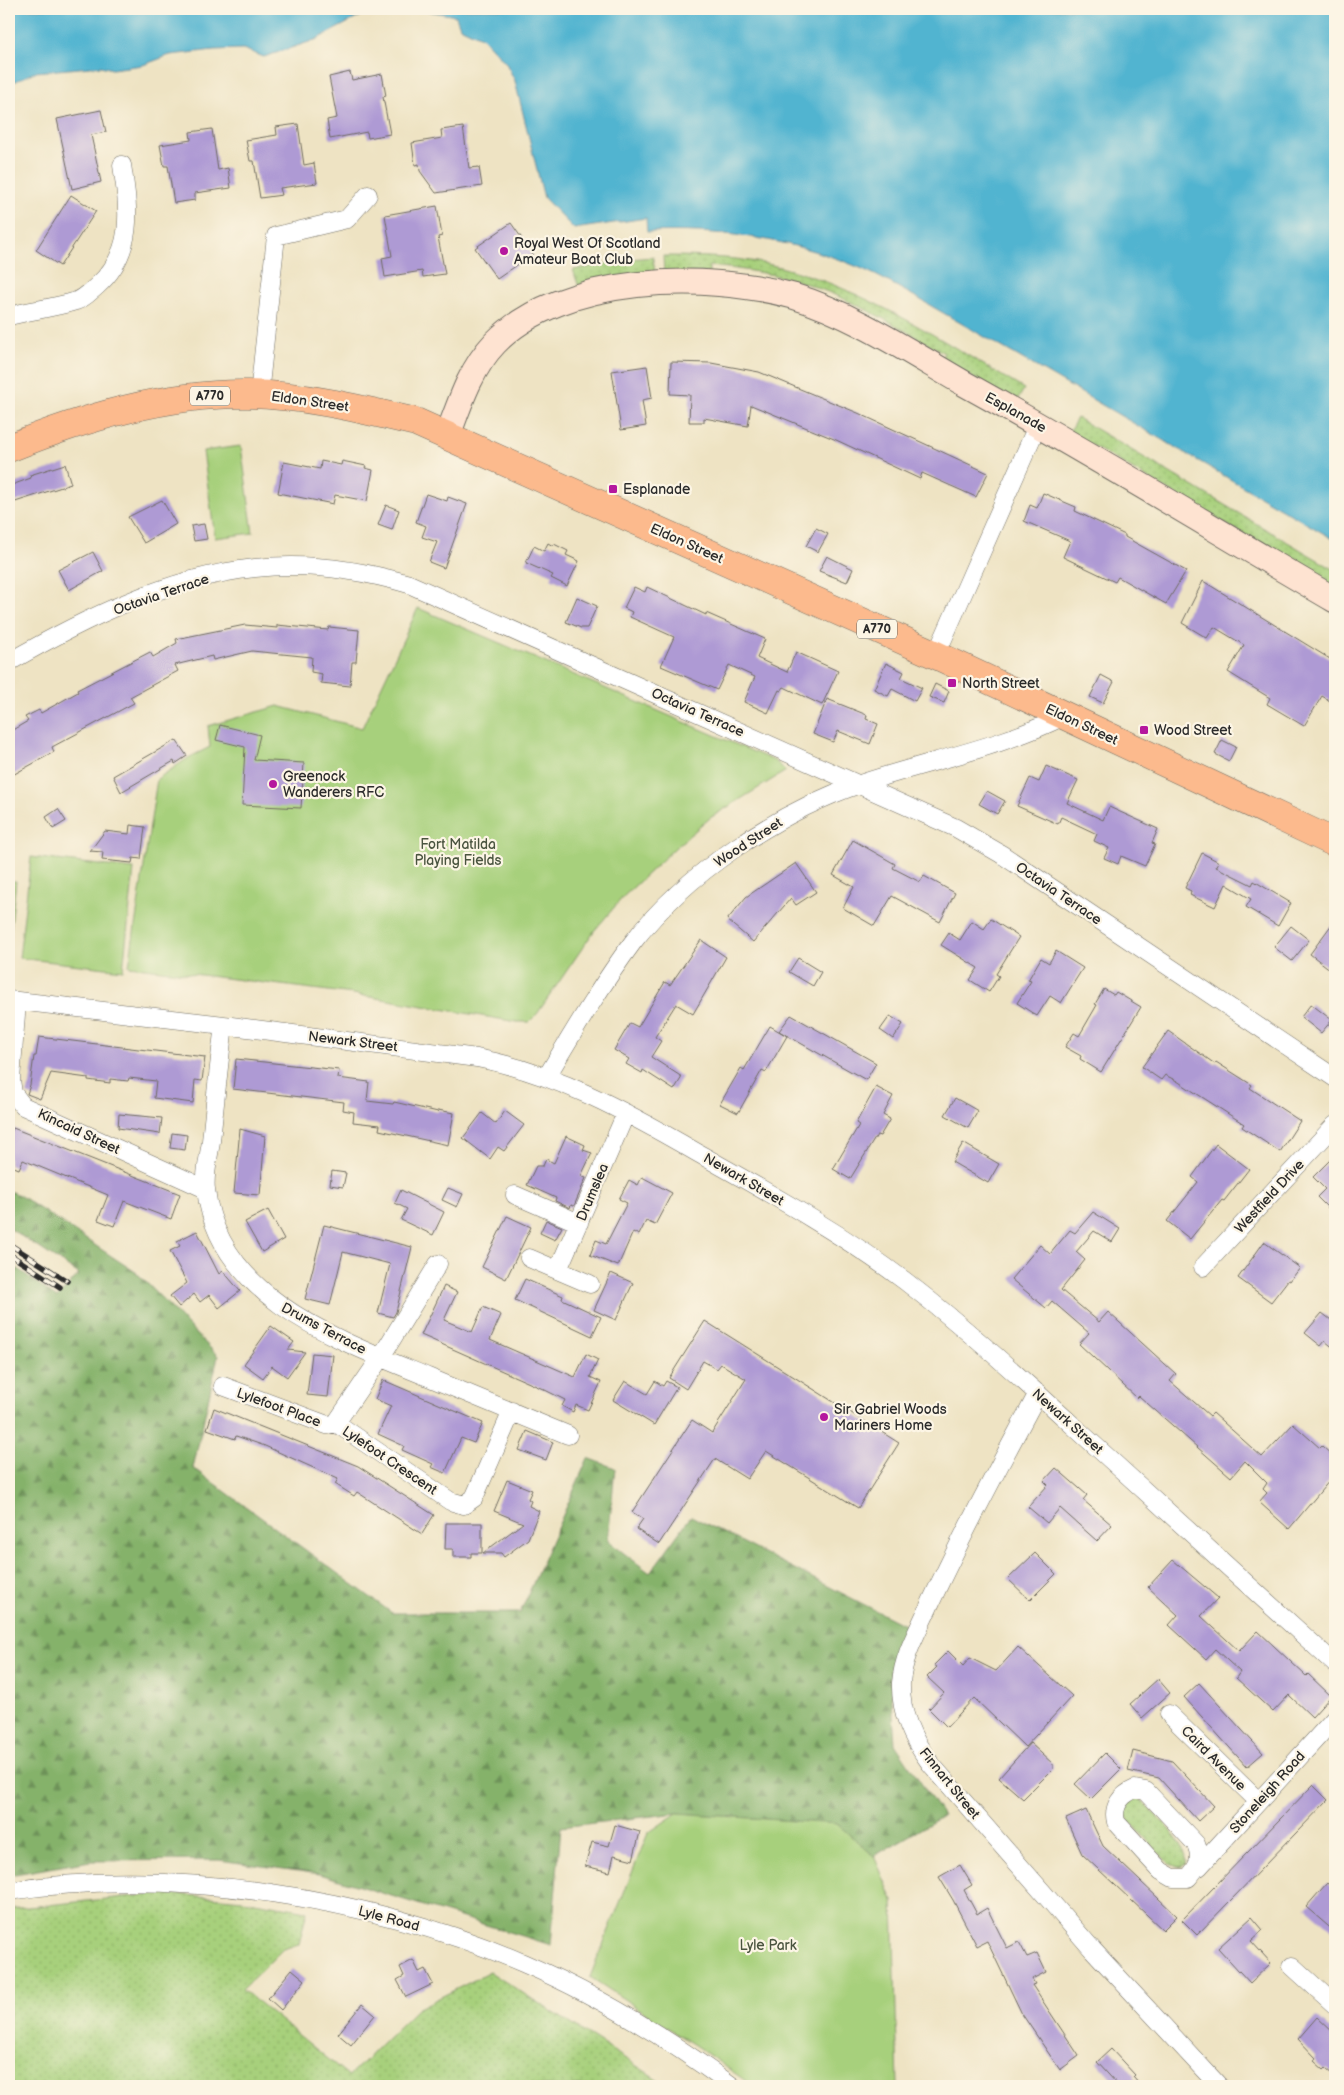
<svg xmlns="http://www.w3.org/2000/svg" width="1344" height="2095" font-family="'Balsamiq Sans',sans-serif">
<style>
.grass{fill:url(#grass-dots);stroke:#697e53}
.forest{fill:url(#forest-firs);stroke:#586e4b}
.green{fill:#a7d07b;stroke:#697e53}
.water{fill:#51b4d0;stroke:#3e707e}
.building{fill:#ae9ad4}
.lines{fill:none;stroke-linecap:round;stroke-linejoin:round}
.street-casing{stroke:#6f6b60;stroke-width:19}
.secondary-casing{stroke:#6f6b60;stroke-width:27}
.primary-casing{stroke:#6f6b60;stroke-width:29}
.street{stroke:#fff;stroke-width:18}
.secondary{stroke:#fee3d1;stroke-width:25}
.primary{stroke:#fcba8d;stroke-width:28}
.rail-casing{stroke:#2b2b2b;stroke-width:5.5}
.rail{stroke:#fcf5e5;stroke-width:4;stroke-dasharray:11;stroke-linecap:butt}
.poi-dot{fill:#b5179e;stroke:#fcf5e5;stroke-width:2}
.labels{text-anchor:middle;stroke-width:4.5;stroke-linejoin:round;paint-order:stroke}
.shield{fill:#fcf5e5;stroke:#6a6863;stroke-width:1}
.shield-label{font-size:12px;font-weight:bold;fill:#2b2b2b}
.poi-label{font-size:14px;fill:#2b2b2b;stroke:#fcf5e5;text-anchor:start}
.street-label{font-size:14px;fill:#2b2b2b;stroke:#fcf5e5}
.park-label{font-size:14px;fill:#4a543f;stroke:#fcf5e5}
</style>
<defs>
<pattern id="grass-dots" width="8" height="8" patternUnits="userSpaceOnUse" patternTransform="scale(1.25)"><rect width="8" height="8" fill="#a7d07b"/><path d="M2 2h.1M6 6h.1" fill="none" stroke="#90b36a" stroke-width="1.8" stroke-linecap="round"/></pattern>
<pattern id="forest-firs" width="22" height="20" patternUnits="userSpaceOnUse" patternTransform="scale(1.25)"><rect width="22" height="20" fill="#85b26b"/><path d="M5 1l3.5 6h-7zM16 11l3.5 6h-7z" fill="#6d9158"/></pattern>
</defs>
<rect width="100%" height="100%" fill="#fcf5e5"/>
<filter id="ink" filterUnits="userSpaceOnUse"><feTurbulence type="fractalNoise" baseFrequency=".02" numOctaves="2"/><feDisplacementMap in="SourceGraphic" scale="10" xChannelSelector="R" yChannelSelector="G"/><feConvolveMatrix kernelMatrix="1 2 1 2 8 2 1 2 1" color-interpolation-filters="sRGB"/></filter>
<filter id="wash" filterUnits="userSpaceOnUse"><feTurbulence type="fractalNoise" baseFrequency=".0096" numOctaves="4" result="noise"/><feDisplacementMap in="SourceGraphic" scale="20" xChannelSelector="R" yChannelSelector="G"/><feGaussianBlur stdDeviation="1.12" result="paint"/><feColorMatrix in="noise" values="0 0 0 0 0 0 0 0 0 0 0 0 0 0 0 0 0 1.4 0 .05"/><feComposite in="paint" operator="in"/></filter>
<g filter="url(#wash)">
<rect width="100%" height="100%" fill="#eee3c3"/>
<path class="grass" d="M663 256C702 256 742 257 780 267 868 290 946 343 1024 389L1016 403 941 359 944 353C901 328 857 302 810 285 778 274 743 269 709 266V273H664Z
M653 257 655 274 579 287 573 270 630 259Z
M1077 418 1335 570V588L1069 432Z
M1136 1799 1142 1800C1154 1814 1190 1846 1186 1864L1180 1867 1169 1864 1125 1816 1126 1806 1130 1801Z
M164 1893 243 1900 307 1911 299 1944 283 1949 242 1989 349 2076 417 2009 490 1972 668 2086H9V1909Z"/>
<path class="forest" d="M9 1191 19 1195 137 1273 218 1356 193 1468 392 1613H520L588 1458 615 1468 608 1541 650 1573 691 1516 906 1626 890 1670 895 1744 943 1816 874 1856 837 1824 677 1813 561 1827 551 1945 320 1874 219 1860 90 1861 9 1875V1262L57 1298 79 1274 9 1228Z"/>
<path class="green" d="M241 446 253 533 215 538 203 451Z
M418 608 775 761 786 771 710 818 678 845 623 897 594 931 537 1014 529 1022H517L353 994 129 966 157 779 188 758 210 747 208 726 278 706 362 728Z
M31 857 134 869 123 970 19 958Z
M9 881H16L9 943Z
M677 1813 837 1824 874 1856 893 1900 898 2086H753L699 2048 590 1977 648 1833Z"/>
<path class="water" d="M9 9H374L315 40 264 57 243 49 214 50 170 55 143 65 112 69 101 66 35 72 16 81 9 82Z
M417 9H1335V540L914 296C894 285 874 273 853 265 788 238 717 229 647 232L646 218 574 229 544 198 515 81 506 63 483 38 460 27 456 16Z"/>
<g id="blocks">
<path class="building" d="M350 72 352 80 382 74 386 96 383 97 390 134 368 138 367 132 330 139 327 120 337 118 329 77Z
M101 110 106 132 91 135 101 182 72 189 57 119Z
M298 124 304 165 314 163 317 183 280 188 282 195 260 198 254 161H250L246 140 277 135 276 127Z
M463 127 469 168 479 167 482 186 436 193 420 171 419 164 415 165 412 143 442 138 441 130Z
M212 129 218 170 228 168 231 188 195 193V200L174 203 168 166H164L160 145 191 140 190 132Z
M71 195 96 211 60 266 36 250Z
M437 206 442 236 438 237 445 274 423 277 422 271 385 277 382 258 392 256 385 215Z
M511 223 533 254 497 279 475 248Z
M671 362 711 363 759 372 858 413 988 473 976 497 922 473 920 479 834 439 751 405 748 426 704 418V422H689L690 395 670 394Z
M647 366 652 398 642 400 646 426 621 430 612 371Z
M321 461 341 465 342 461 366 466 365 468 373 470 367 501 335 495 333 504 278 493 284 462 320 469Z
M65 464 71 484 9 504V486L31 478 30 475Z
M1043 493 1076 507 1075 511 1125 535V537L1186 571 1166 604 1118 577 1115 582 1063 557 1070 541 1024 521 1030 505 1037 508Z
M426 494 447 501 448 497 467 504 444 568 429 562 437 542 422 537 426 526 416 522Z
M162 500 176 524 144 543 128 517Z
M386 505 399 510 392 530 378 525Z
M204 524 207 539 194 541 191 526Z
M816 528 828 534 818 552 806 546Z
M548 543 553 546 554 544 568 551 566 555 579 561 567 586 551 578 553 575 526 563 534 546 544 551Z
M93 552 103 571 69 590 58 570Z
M827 556 853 569 847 582 819 571Z
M1203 581 1335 662V704L1322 696 1304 726 1267 704 1270 698 1228 672 1244 645 1214 627 1207 638 1182 623Z
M634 587 645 592 647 587 706 615V613L765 639 757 658 787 672 796 652 838 671 822 705 784 687 781 691 779 690 768 713 744 702 755 677 729 665 717 690 661 666 674 637 630 617 632 612 624 608Z
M577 597 597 606 587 628H581L566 622Z
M245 625 277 628V625L328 630 329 627 359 630 356 662H352L350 686 321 683 322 674 311 672 312 657 252 651 213 660 212 656 175 665 178 671 130 697 134 703 52 747 54 752 9 777V732L28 721 25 717 39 710 41 713 78 692 77 690 150 652 153 657 177 643 176 639Z
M886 663 904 672 901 678 922 688 915 701 892 689 888 696 874 689Z
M1101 675 1114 682 1103 703 1090 697Z
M935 684 949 691 944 703 929 697Z
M827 699 867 715 866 719 878 724 870 744 838 731 833 742 813 734Z
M220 725 260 735 254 760 304 763 301 808 242 805 245 747 216 740Z
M176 740 187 756 175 764 174 761 121 792 113 776Z
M1222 740 1236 747 1229 761 1215 754Z
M1046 766 1078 780 1067 803 1103 820 1109 807 1158 829 1152 843 1155 844 1145 866 1121 856 1118 864 1104 858 1109 848 1094 841 1097 834 1061 817 1058 824 1017 806 1030 778 1039 782Z
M987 791 1005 801 997 814 979 804Z
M58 809 66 821 53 829 46 817Z
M130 825 145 827 141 859 133 858 132 863 102 860 103 852 90 851 105 831 129 834Z
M853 840 895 864 893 868 920 882 924 876 955 893 940 922 892 896 874 926 843 908 854 887 833 875Z
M1202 853 1219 862 1216 867 1252 885 1254 881 1291 903 1278 926 1246 907 1251 899 1226 884 1215 907 1190 895 1191 891 1185 888Z
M796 863 816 892 796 905 791 898 753 942 727 920 746 897Z
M991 919 1019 937 996 974 999 976 989 992 970 980 978 968 941 945 949 933 960 940 972 921 984 929Z
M1335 920V973L1310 954Z
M1291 926 1309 940 1292 961 1274 947Z
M701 940 726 957 693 1014 676 1004 655 1037 661 1041 651 1057 682 1077 674 1090 643 1070 642 1073 626 1064 629 1059 614 1050 630 1023 638 1027 665 982 670 985Z
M1056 951 1083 968 1061 1003 1050 996 1037 1016 1017 1003 1031 981 1028 980 1041 958 1049 963Z
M798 958 821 972 813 986 789 972Z
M1104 989 1114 995 1116 992 1141 1007 1101 1072 1080 1059 1081 1056 1065 1047 1074 1033 1079 1036 1097 1005 1095 1004Z
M1311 1004 1332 1020 1321 1033 1301 1017Z
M791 1015 876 1063 866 1080 779 1031Z
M890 1016 903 1024 893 1039 880 1030Z
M770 1026 787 1036 766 1072 762 1070 738 1113 720 1104 741 1068 744 1070Z
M1168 1031 1215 1064 1216 1062 1252 1085 1250 1088 1300 1121 1280 1152 1242 1127 1244 1124 1177 1081 1165 1075 1161 1080 1142 1067Z
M39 1037 205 1057 202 1081 195 1080 193 1103 154 1098 156 1081 129 1078 128 1081 110 1079V1083L88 1080V1078L51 1073 40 1099 27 1094 30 1085 34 1056H36Z
M236 1059 339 1070 338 1078 369 1082 367 1101 393 1104 394 1102 438 1112V1110L454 1113 448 1145 379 1130 380 1125 353 1122 354 1112 343 1110 344 1102 233 1089Z
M876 1087 893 1096 883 1115 890 1119 880 1136 877 1135 850 1179 833 1169 859 1125 856 1123Z
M955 1098 978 1111 968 1128 945 1115Z
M505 1111 524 1125 504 1151 498 1147 490 1159 463 1138 482 1113 496 1124Z
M119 1114 162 1118 160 1134 118 1128Z
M13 1128 180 1194 171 1219 124 1201 114 1226 98 1220 108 1195 23 1160 19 1169 9 1165V1132L11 1133Z
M240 1129 265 1136 260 1195 234 1193Z
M172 1133 187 1135 185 1150 170 1148Z
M566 1136 585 1145 583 1150 592 1153 581 1176 586 1178 574 1206 571 1205 570 1208 555 1201 556 1198 527 1185 536 1166H543L546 1159 554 1163Z
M963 1143 999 1164 988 1183 952 1162Z
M1216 1144 1249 1169 1224 1201 1222 1200 1190 1239 1167 1221 1198 1182 1192 1177Z
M1335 1155V1215L1317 1197 1325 1189 1313 1177Z
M332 1171 346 1173 343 1187 330 1185Z
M642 1177 672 1193 655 1225 646 1221 639 1235 633 1232 618 1266 590 1255 596 1240 606 1244 627 1203 619 1199 629 1180 638 1185Z
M448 1188 463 1194 457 1207 442 1200Z
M401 1190 444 1212 433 1235 401 1220 407 1209 395 1203Z
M268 1210 284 1239 262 1252 245 1222Z
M1093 1212 1120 1229 1112 1242 1094 1231 1076 1252 1085 1260 1061 1290 1099 1322 1108 1312 1176 1374 1170 1381 1210 1416 1213 1413 1262 1457 1293 1424 1320 1448 1322 1446 1335 1458V1474L1289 1529 1259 1502 1267 1493 1263 1489 1267 1483 1245 1461 1231 1477 1139 1396 1137 1398 1079 1344 1089 1333 1052 1301 1046 1308 1011 1279 1040 1245 1050 1254 1070 1230 1075 1233Z
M507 1216 531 1227 506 1279 482 1267Z
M546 1220 562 1227 555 1240 540 1233Z
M324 1225 412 1247 396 1312 393 1317 378 1313 390 1264 343 1252 330 1305 305 1299Z
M197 1231 219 1274 223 1271 240 1291 219 1308 209 1295 200 1302 194 1294 179 1307 170 1296 187 1283 170 1251 180 1246 177 1241Z
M1264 1242 1300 1268 1290 1281 1288 1280 1271 1302 1238 1278Z
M611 1273 633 1283 616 1320 594 1310Z
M525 1279 563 1296 562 1299 601 1317 592 1336 515 1300Z
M444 1286 457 1292 444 1320 472 1332 483 1307 501 1315 490 1340 575 1377 586 1354 598 1360 590 1377 601 1382 588 1410 576 1405 573 1412 562 1406 565 1400 543 1389 421 1335Z
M1322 1313 1335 1323V1349L1325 1341 1321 1346 1305 1333Z
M705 1321 899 1443 858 1508 766 1451 747 1479 715 1459 659 1544 636 1529 643 1519 632 1512 692 1420 712 1433 746 1379 721 1364 717 1369 703 1361 686 1389 669 1378Z
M271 1326 294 1342 288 1350 305 1352 287 1377 272 1366 263 1378 244 1364Z
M312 1353 333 1355 328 1397 307 1395Z
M383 1380 483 1423 474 1443 461 1438 445 1473 431 1467 433 1464 402 1450 404 1446 378 1434 391 1406 375 1399Z
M625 1381 647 1394 655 1381 663 1386 666 1381 677 1387 654 1425 613 1400Z
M214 1408 358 1466 434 1515 422 1534 357 1492 354 1496 335 1484 338 1479 265 1446 236 1436 235 1439 207 1429Z
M527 1431 553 1442 546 1460 519 1450Z
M1056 1468 1087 1495 1083 1500 1112 1525 1097 1541 1060 1508 1047 1523 1028 1507 1048 1485 1044 1481Z
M507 1480 532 1490 528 1499 531 1501 529 1506 539 1511 528 1539 504 1557 501 1553H483L523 1523 494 1511Z
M446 1523H482V1553H471V1557H453V1549H445Z
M1035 1553 1056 1574 1030 1600 1008 1579Z
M1173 1560 1218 1598 1201 1616 1239 1651 1258 1631 1306 1676 1308 1674 1331 1696 1312 1717 1289 1695 1273 1712 1236 1678 1240 1672 1215 1649 1206 1659 1169 1625 1178 1615 1148 1587Z
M1018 1647 1072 1696 1025 1747 974 1698 947 1727 929 1709 944 1693 927 1677 937 1667 934 1665 948 1651 963 1666 970 1658 996 1671Z
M1158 1679 1170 1693 1142 1718 1130 1704Z
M1199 1683 1263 1753 1247 1767 1184 1697Z
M1030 1743 1053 1764V1769L1023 1799 999 1778Z
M1133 1751 1172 1761 1214 1806 1198 1821 1159 1778 1128 1771Z
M1105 1753 1121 1769 1091 1799 1075 1784Z
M1313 1785 1328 1800 1197 1935 1182 1920Z
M1086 1810 1103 1846 1177 1916 1163 1930 1082 1854 1066 1819Z
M615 1825 640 1832 633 1860 614 1855 610 1872 585 1866 592 1842 609 1846Z
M960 1865 972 1885 964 1890 977 1914 987 1908 1007 1948 1019 1942 1027 1957 1037 1953 1046 1972 1032 1979 1035 1984 1032 1985 1079 2056 1060 2070 1022 2014 987 1941 977 1946 953 1900 939 1877Z
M1327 1883 1335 1891V1932L1306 1907Z
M1252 1917 1263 1930 1251 1941 1271 1963 1250 1983 1218 1948Z
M413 1960 419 1972 425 1969 433 1984 406 1997 397 1980 404 1976 400 1967Z
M292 1969 305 1980 281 2010 268 1998Z
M362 2004 375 2015 351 2045 338 2034Z
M1317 2017 1335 2034V2076L1326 2068 1324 2070 1314 2061 1316 2058 1298 2039Z
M1111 2049 1135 2075 1133 2077 1141 2086H1119L1097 2062Z"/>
</g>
</g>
<g filter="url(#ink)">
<use href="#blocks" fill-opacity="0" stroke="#6f6b60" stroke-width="1"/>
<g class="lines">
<g class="street-casing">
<path id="street" d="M9 316C31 310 54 308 76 301 84 299 91 291 97 286 135 252 129 210 122 165
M259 395 276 236 347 219 368 195
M936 655 1038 424
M9 662C84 619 168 577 255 568 307 562 360 570 409 584L956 828 1001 854 1335 1078
M9 1000 224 1025 477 1058C556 1073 627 1112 696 1152 767 1192 840 1232 905 1281 974 1334 1038 1394 1102 1452 1180 1523 1258 1593 1335 1664
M17 1001 11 1080 13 1093 23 1106 206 1189
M224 1025C219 1064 215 1103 211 1141 209 1157 204 1175 206 1190 219 1299 341 1341 428 1377 475 1396 521 1416 568 1435
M547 1076C574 1031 601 985 633 942 685 874 778 812 860 784 928 761 1000 748 1064 716
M515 1195 579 1223
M529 1258 590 1284
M438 1264 381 1357 336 1423 450 1501 464 1505 474 1498 512 1411
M1203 1267 1335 1125
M558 1270 626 1113
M223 1386 327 1425 336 1423
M1038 1393C1001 1463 963 1532 930 1604 919 1629 903 1655 901 1683 900 1713 913 1740 930 1763L1093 1950 1219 2086
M1169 1714 1258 1801
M1135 1789 1146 1791 1196 1844C1202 1859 1199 1866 1188 1878H1173L1161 1871 1116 1822C1112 1806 1121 1795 1135 1789Z
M1199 1867 1335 1718
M9 1891C174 1866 370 1897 523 1963 598 1995 667 2038 732 2086
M1292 1966 1335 2005"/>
</g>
<g class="secondary-casing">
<path id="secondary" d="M448 435C460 402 471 368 495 343 562 274 706 272 793 296 853 314 911 353 965 384 1090 453 1212 528 1335 600"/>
</g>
<g class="primary-casing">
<path id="primary" d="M9 448C84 418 166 393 248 394 305 395 361 409 416 422L936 655 1335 843"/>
</g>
<use href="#street" class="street"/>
<use href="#secondary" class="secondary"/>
<use href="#primary" class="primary"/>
<g class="rail-casing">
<path id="rail" d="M9 1244 67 1281
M9 1254 60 1287"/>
</g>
<use href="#rail" class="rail"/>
</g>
</g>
<g class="poi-dot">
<circle cx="504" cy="251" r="5"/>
<rect x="608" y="484" width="10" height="10" rx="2.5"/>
<rect x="947" y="678" width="10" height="10" rx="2.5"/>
<rect x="1139" y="725" width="10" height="10" rx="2.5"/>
<circle cx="273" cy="784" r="5"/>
<circle cx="824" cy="1417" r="5"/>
</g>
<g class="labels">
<g class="shield">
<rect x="190" y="386.5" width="40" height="19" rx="4"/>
<rect x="857" y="619.5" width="40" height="19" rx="4"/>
</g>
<g class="shield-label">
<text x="210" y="400">A770</text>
<text x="877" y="633">A770</text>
</g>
<g class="poi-label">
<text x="514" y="248">Royal West Of Scotland<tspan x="514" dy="16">Amateur Boat Club</tspan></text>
<text x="623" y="494">Esplanade</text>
<text x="962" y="688">North Street</text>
<text x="1154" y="735">Wood Street</text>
<text x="283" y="781">Greenock<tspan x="283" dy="16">Wanderers RFC</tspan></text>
<text x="834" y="1414">Sir Gabriel Woods<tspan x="834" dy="16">Mariners Home</tspan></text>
</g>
<g class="street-label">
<text transform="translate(310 401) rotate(8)" y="5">Eldon Street</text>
<text transform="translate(1016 412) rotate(29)" y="5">Esplanade</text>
<text transform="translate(687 543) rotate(24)" y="5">Eldon Street</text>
<text transform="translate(161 594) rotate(-19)" y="5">Octavia Terrace</text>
<text transform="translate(698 712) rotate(24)" y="5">Octavia Terrace</text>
<text transform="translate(1082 724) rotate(25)" y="5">Eldon Street</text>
<text transform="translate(748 842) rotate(-33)" y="5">Wood Street</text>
<text transform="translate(1059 893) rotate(34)" y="5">Octavia Terrace</text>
<text transform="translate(353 1041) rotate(7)" y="5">Newark Street</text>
<text transform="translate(79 1131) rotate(25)" y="5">Kincaid Street</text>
<text transform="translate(744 1179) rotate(30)" y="5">Newark Street</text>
<text transform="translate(592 1192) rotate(-67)" y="5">Drumslea</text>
<text transform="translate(1269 1196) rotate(-47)" y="5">Westfield Drive</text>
<text transform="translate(324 1328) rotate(28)" y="5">Drums Terrace</text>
<text transform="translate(279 1407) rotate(20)" y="5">Lylefoot Place</text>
<text transform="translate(1068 1421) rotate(42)" y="5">Newark Street</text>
<text transform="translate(390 1460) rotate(34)" y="5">Lylefoot Crescent</text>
<text transform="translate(1214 1758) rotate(45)" y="5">Caird Avenue</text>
<text transform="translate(950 1783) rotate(51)" y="5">Finnart Street</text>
<text transform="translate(1267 1792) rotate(-48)" y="5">Stoneleigh Road</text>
<text transform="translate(389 1918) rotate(15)" y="5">Lyle Road</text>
</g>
<g class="park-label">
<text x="458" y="849">Fort Matilda<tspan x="458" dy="16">Playing Fields</tspan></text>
<text x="768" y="1950">Lyle Park</text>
</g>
</g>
<rect width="1344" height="2095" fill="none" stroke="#fcf5e5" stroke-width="30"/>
</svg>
